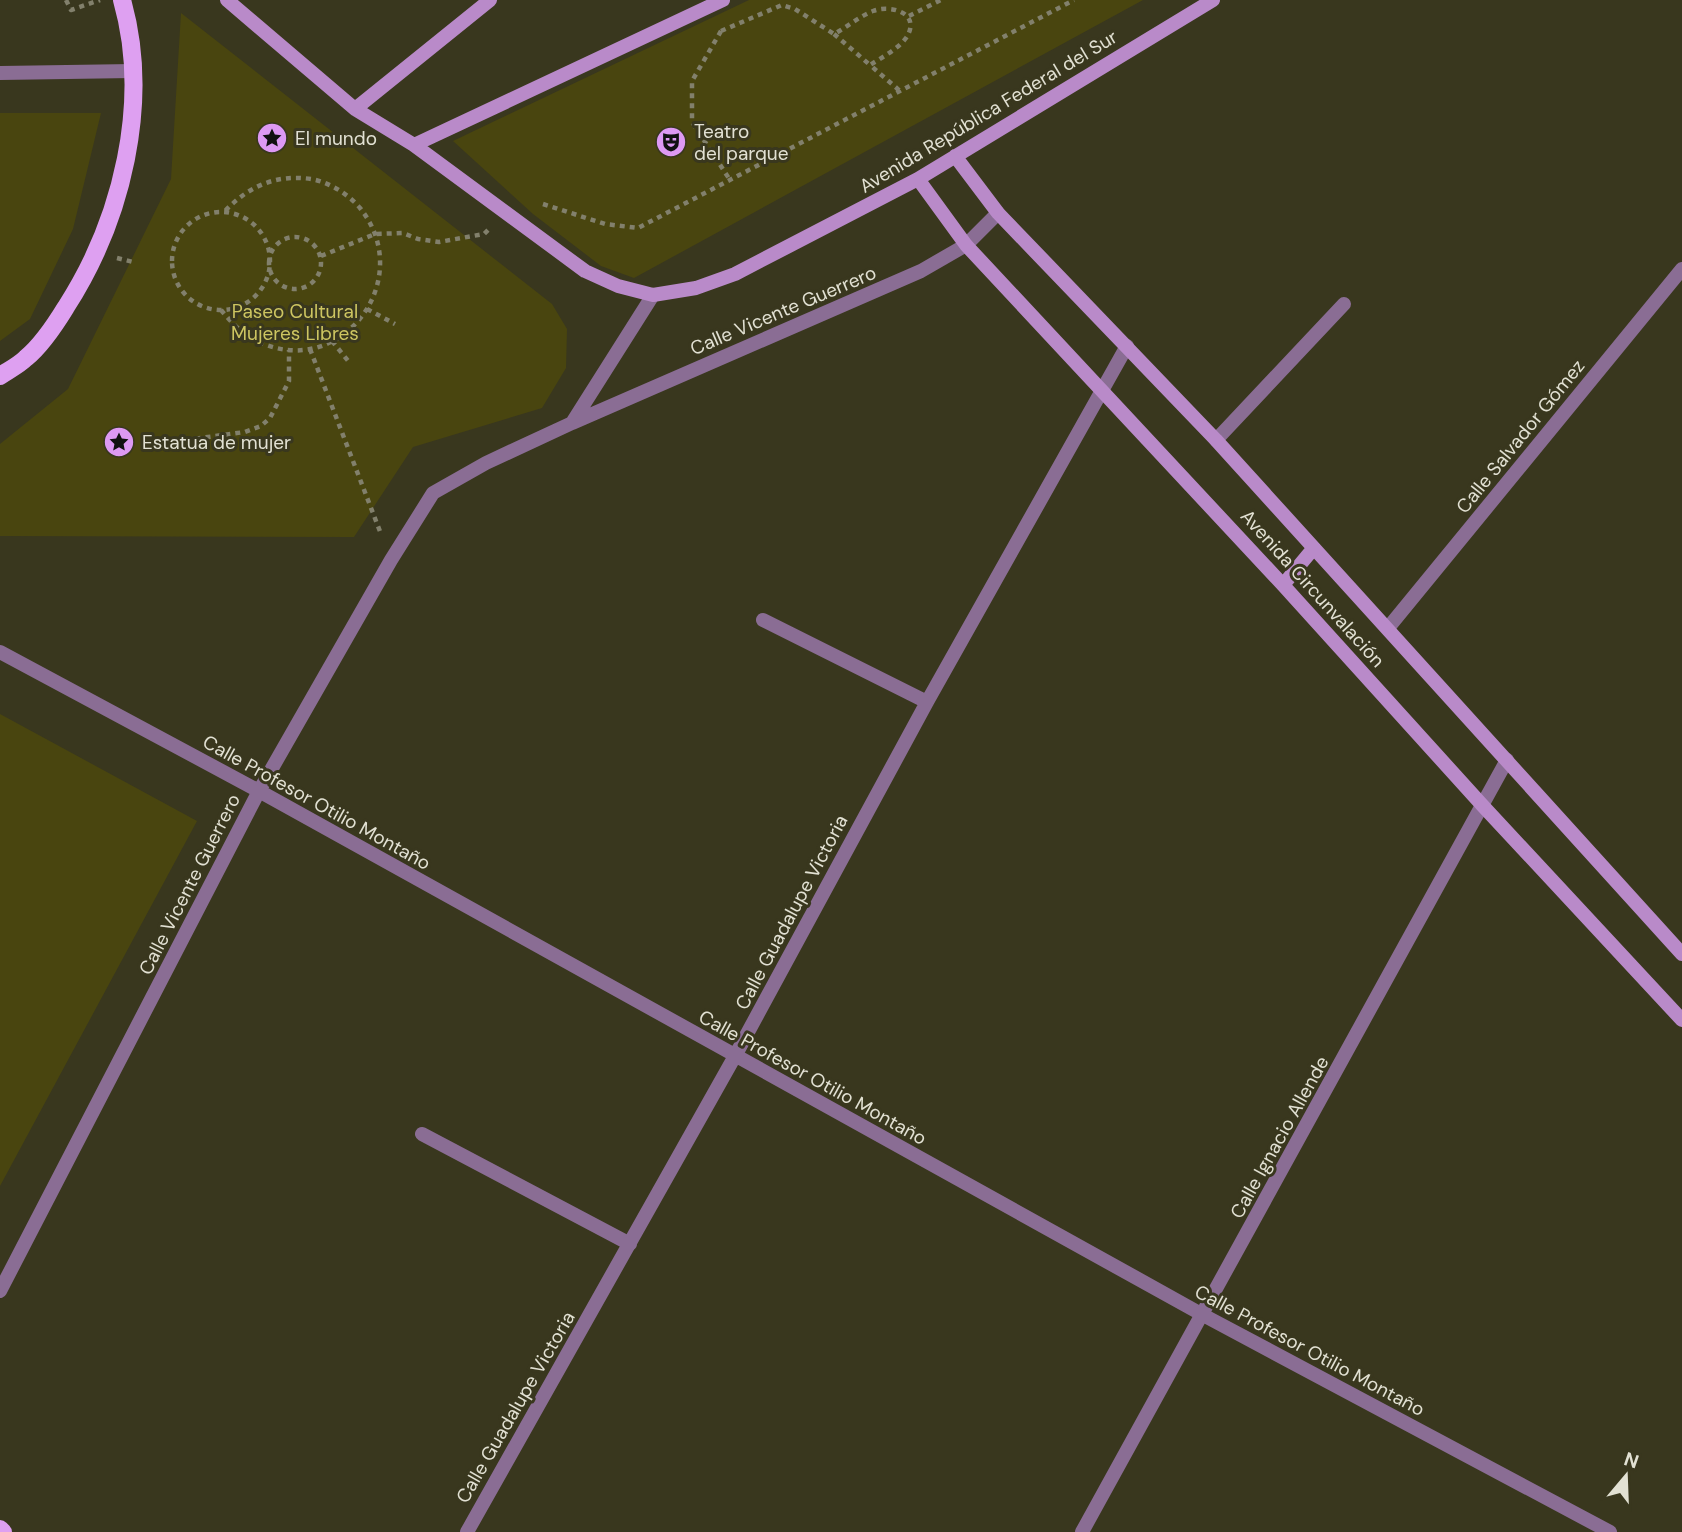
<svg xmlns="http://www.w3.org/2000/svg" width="1682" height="1532" font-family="'DM Sans',sans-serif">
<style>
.green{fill:#49450f}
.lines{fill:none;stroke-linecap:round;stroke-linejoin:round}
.path{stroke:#82806c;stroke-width:4.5;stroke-dasharray:5 5;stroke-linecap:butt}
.street{stroke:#8a6d94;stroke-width:14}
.secondary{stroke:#b98ac9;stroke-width:14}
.primary{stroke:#dea0f1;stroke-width:18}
.labels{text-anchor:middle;stroke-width:6;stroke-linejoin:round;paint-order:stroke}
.street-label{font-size:19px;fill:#e2e1d3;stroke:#39371e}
.poi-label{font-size:19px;fill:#e2e1d3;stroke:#39371e;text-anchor:start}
.park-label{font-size:19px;fill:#cdc561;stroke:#39371e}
</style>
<rect width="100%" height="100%" fill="#39371e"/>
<path class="green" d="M749 0H1143L634 278 601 266 533 214 453 141Z
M181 13 552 304 567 329 566 368 542 408 413 447 354 537 0 536V444L68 389 171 179Z
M0 113H101L73 229 30 319 0 341Z
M0 714 197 821 0 1186Z"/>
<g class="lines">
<path class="path" d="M66 0 71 10 100 0
M909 16 941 0
M721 31 782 5 795 9 834 34C847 27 860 16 873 11 892 4 922 14 906 38 898 49 881 58 870 65L900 91
M721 31 692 81V122L730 180
M834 34 870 65
M543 204 605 224 638 228 1074 0
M172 261a49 49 0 1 1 98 0a49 49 0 1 1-98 0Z
M269 263a26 26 0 1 1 52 0a26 26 0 1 1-52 0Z
M321 256 375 234 403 233 418 239 439 242 484 234 489 229
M117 258 133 262
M367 309 395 324
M221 310C231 322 242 334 257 341 340 382 418 280 360 208 348 194 329 182 311 179 276 174 249 186 225 211
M332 341 349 362
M310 349 381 534
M156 444 245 432 261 426 270 418 289 381V350"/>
<path class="street" d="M0 73 133 71
M572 423 653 295
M1216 440 1344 304
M763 620 927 702
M1388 628 1682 269
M0 652 259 791 1203 1315 1610 1532
M422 1134 630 1244
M0 1291 259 791 391 560 433 493 486 463 572 423 921 271 966 245 998 213
M467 1532 735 1056 927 702 1127 346
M1082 1532 1507 760"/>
<path class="secondary" d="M227 0 355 109 414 145 585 271 618 286 653 295 696 288 735 274 918 179 1213 0
M355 109 490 0
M414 145 723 0
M955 156 998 213 1216 440 1682 954
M918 179 966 245 1283 585 1483 806 1682 1020
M1283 585 1313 549"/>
<path class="primary" d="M0 376C9 370 19 365 26 358 42 345 55 325 66 307 122 220 151 102 122 0
M0 1529 3 1532"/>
</g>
<defs>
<g id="sight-disc" transform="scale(1.575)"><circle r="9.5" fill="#dd99f3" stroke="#39371e"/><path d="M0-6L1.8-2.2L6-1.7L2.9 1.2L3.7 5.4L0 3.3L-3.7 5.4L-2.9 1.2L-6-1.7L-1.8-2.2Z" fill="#111"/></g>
<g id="theatre-disc" transform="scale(1.575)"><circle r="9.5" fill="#dd99f3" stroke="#39371e"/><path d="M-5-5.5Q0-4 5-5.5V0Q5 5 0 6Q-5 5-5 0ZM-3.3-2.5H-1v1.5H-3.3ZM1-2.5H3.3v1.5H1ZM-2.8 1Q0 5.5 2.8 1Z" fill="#111"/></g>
</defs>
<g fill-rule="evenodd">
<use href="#sight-disc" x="272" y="138"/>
<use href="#theatre-disc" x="671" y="142"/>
<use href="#sight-disc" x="119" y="442"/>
</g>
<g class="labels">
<g class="street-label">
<text transform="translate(988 111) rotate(-31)" y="7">Avenida República Federal del Sur</text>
<text transform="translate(783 310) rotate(-23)" y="7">Calle Vicente Guerrero</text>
<text transform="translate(1520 436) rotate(-51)" y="7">Calle Salvador Gómez</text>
<text transform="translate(1313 588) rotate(48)" y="7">Avenida Circunvalación</text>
<text transform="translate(317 802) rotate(29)" y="7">Calle Profesor Otilio Montaño</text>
<text transform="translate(189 884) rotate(-63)" y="7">Calle Vicente Guerrero</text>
<text transform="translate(791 912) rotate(-62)" y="7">Calle Guadalupe Victoria</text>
<text transform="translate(813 1077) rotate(29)" y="7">Calle Profesor Otilio Montaño</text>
<text transform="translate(1279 1137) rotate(-61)" y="7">Calle Ignacio Allende</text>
<text transform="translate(1310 1350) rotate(28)" y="7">Calle Profesor Otilio Montaño</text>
<text transform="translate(515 1407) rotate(-60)" y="7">Calle Guadalupe Victoria</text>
</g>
<g class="poi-label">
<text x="694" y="138">Teatro<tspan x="694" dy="22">del parque</tspan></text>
<text x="295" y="145">El mundo</text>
<text x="142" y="449">Estatua de mujer</text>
</g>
<g class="park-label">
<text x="295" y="318">Paseo Cultural<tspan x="295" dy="22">Mujeres Libres</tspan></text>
</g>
</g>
<g transform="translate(1626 1476) rotate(19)" stroke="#39371e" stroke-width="5" paint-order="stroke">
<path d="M0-5L12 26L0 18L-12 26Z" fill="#e2e1d3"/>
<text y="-10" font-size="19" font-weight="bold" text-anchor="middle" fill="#e2e1d3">N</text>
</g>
</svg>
